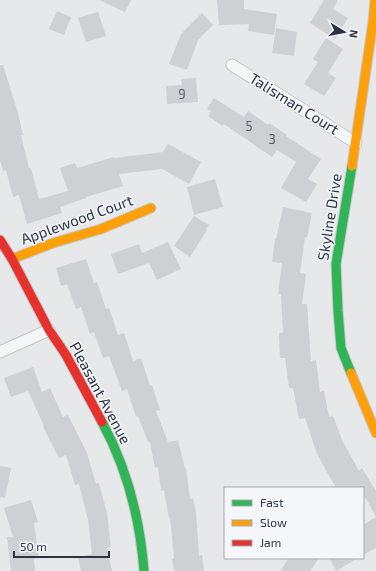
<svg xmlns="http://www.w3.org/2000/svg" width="376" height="571" font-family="'Exo 2',sans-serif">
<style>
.building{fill:#ced0d3}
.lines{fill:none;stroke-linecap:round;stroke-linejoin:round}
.street-casing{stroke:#c4c6c8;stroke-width:13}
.fast-casing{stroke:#c4c6c8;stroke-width:11}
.slow-casing{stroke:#c4c6c8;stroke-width:11}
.jam-casing{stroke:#c4c6c8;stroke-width:11}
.street{stroke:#f5f6f7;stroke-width:11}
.fast{stroke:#30b455;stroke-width:9}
.slow{stroke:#ff9f0a;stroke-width:9}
.jam{stroke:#e5322d;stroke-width:9}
.labels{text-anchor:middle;stroke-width:3;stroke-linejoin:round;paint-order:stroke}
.number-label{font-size:13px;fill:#545c69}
.street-label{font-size:15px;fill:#2b3445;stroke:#f4f6f9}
</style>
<rect width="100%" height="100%" fill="#e6e8ea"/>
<path class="building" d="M99 0H131L125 12Z
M217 0H244V9L277 14 274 35 248 31 249 24 219 25Z
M324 0H338L333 9 348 18 335 39 310 23Z
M57 11 71 17 64 35 49 29Z
M98 12 106 36 86 42 78 18Z
M202 13 213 25 198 40 187 70 169 64 181 34Z
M276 28 297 32 294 56 272 53Z
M326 38 343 49 328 73 336 78 324 96 304 84 318 62 313 59Z
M0 65H3L18 113 23 135H21L29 168H31L39 199 68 191 60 168 75 163 77 168 114 157 115 158 163 152 168 144 201 162 189 184 162 169 119 174 123 186 86 197V198L60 207 62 213 27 224 19 195 13 197 6 170 3 171 0 160Z
M196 78 198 102 167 104 166 86 182 85 181 79Z
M214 98 244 117 248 111 268 125 269 123 287 135 286 136 321 159 308 179 317 184 306 202 281 188 296 162 277 150 272 157 224 124 223 126 208 116 211 111 207 109Z
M215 179 223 207 194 215 187 187Z
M283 207 312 213 307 237H305L300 273 306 274 302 304H307L311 361 316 360 320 392 324 391 329 417 333 416 342 440 359 471 362 468 376 491V517L363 493V488H336L317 454 305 418 299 419 293 388H289L285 358H280L279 333 283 332 281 294H278L282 263 272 262 275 239H276Z
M194 216 209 225 206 229 207 230 190 257 174 246Z
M168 242 181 269 157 280 149 263 118 274 111 254 139 244 142 253Z
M86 259 94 283 97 282 106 309 109 308 118 335 124 333 133 361 141 358 150 386 152 385 160 410 156 411 168 442 178 440 185 469 186 468 190 499 193 498 196 512 199 556 202 555 204 571H174L172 559 174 558 170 517 169 518 164 490 161 491 158 467 155 468 150 442H148L138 416 136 417 127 389 122 391 109 356 103 358 94 332 90 334 81 307 76 309 67 284 61 286 56 268Z
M33 367 42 392 50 388 63 417 68 415 87 453 96 484 99 483 107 513 111 547 107 548 112 571H81L78 557 92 554 88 520 79 484 75 485 66 455 59 458 43 427 44 426 28 391 11 397 4 378Z
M0 466 11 468 5 498 0 497Z
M31 500 38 522 34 523 39 558 34 559 35 571H11L7 537H13L4 508Z
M376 517V548L363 555V525Z
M289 558H319L310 571H280Z
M329 558H358L336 571Z"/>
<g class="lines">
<g class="street-casing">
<path id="street" d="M232 65 356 143
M0 352 49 330"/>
</g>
<g class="fast-casing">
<path id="fast" d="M351 373 341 348 338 311 336 264 352 166
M102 422C127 468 140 519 144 571"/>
</g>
<g class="slow-casing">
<path id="slow" d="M352 166 373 22 375 0
M12 259 53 243 101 229 151 208
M351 373 376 433"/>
</g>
<g class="jam-casing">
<path id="jam" d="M0 240 12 259 49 330 66 355 102 422"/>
</g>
<use href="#street" class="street"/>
<use href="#fast" class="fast"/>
<use href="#slow" class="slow"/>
<use href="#jam" class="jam"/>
</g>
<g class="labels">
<g class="number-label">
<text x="182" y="99">9</text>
<text x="249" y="131">5</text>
<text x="272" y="144">3</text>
</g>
<g class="street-label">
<text transform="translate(294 104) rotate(32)" y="5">Talisman Court</text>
<text transform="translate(330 217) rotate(-81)" y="5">Skyline Drive</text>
<text transform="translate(77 220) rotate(-20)" y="5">Applewood Court</text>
<text transform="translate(100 393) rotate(62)" y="5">Pleasant Avenue</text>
</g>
</g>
<rect x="224" y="487" width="140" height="72" fill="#f4f6f9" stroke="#a4a8b1"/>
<rect x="232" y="500" width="20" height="6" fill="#30b455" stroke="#a4a8b1"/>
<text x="260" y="507" font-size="12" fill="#2b3445">Fast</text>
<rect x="232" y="520" width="20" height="6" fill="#ff9f0a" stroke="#a4a8b1"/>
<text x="260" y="527" font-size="12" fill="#2b3445">Slow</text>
<rect x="232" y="540" width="20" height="6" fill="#e5322d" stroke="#a4a8b1"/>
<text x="260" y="547" font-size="12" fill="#2b3445">Jam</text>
<g transform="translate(344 32) rotate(100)" stroke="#f4f6f9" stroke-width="3" paint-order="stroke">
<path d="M0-3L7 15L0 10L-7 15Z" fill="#2b3445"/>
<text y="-6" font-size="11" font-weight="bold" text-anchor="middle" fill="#2b3445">N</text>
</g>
<path d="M14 551v6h95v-6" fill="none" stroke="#2b3445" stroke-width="2"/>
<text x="20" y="551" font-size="12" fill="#2b3445" stroke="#f4f6f9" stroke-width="3" paint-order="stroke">50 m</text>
</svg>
